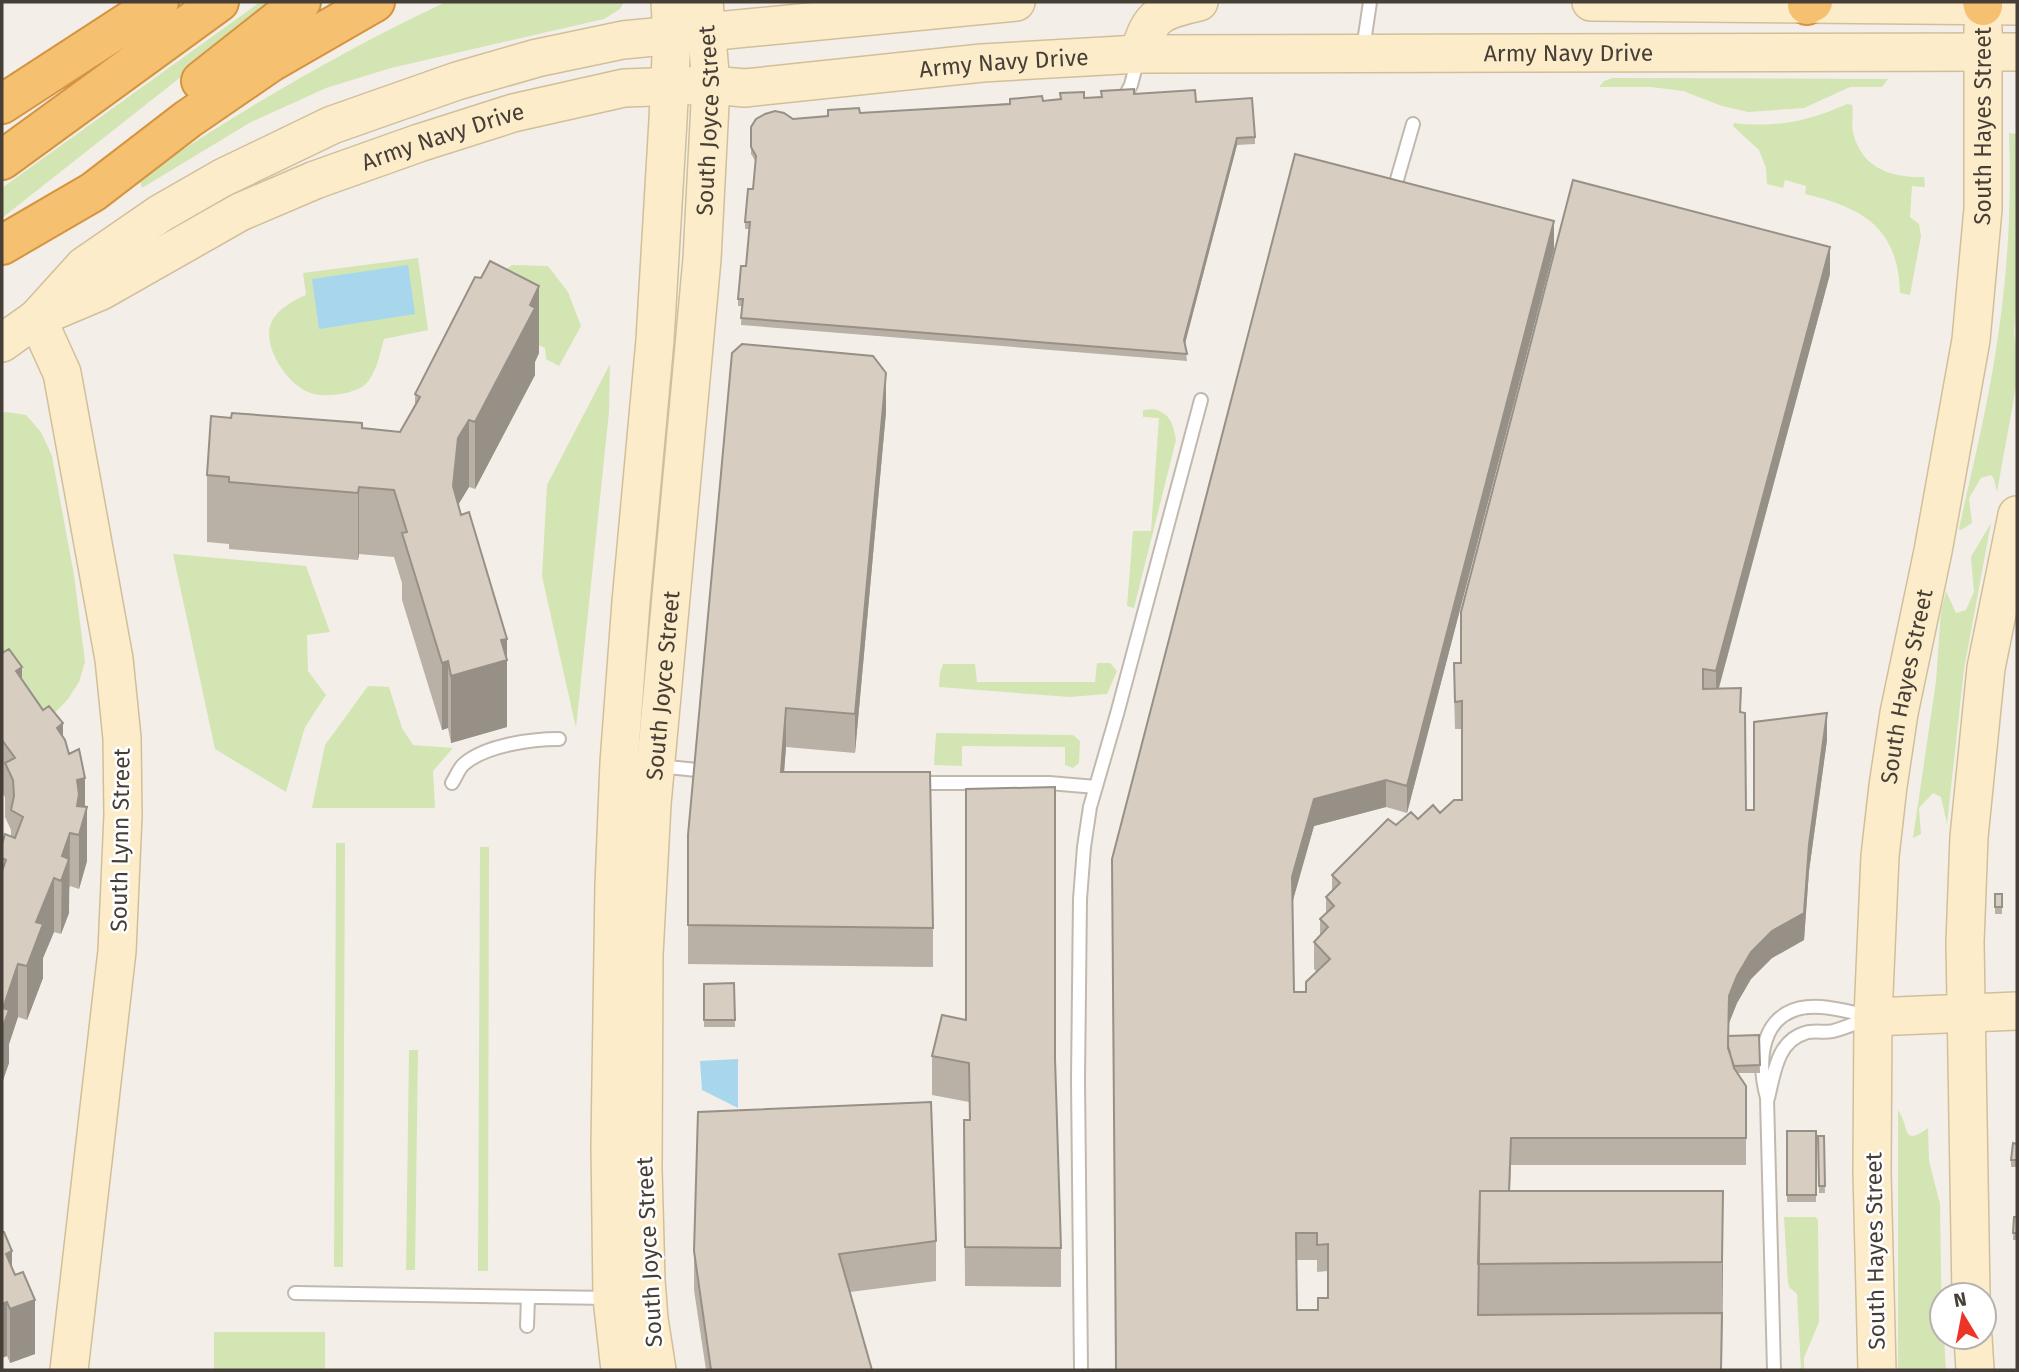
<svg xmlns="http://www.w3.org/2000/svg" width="2019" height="1372" font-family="'Fira Sans',sans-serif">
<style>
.green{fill:#d2e5b3}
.water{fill:#a8d6ed}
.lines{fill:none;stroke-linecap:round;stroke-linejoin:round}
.lane-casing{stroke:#c1b9ae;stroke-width:16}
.secondary-casing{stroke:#d1bf9a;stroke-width:40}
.highway-casing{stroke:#d59440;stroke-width:42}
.lane{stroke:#fff;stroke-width:12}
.secondary{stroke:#fcecca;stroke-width:37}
.highway{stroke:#f6c071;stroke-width:38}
.wall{fill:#b9b0a6;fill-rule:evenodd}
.shaded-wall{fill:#969087}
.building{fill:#d7cdc1;stroke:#969087;stroke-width:2;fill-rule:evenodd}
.labels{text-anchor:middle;stroke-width:5;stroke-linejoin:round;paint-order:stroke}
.street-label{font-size:23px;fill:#463f37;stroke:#fff}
</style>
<rect width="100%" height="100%" fill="#f3efe8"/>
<path class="green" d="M260 2H276L2 218V188Z
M446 2H624L620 9 604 19 391 68 326 88 251 122 142 188 139 178C237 113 339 52 446 2Z
M1613 78 1888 79 1882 87H1850L1804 108 1748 112 1722 106 1683 91 1651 87H1599L1604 81Z
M1847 104 1852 105C1854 114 1851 122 1853 132 1861 168 1891 178 1924 177L1925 187 1912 186 1910 217 1919 224 1921 236 1910 295 1900 293C1898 227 1863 208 1805 194L1806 186 1785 180 1783 188 1767 184 1766 168 1759 150 1733 126 1734 123C1776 128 1810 121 1847 104Z
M2009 133 2017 134V302L2014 332 2017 356V381L1997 492 1994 479 1991 475 1981 478 1969 498 1972 523 1961 530 1959 529C1971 473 1985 418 1994 362 2007 286 2012 209 2009 133Z
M418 258 428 330 384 339C380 353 378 367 369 380 365 387 354 391 346 393 335 395 320 397 308 392 287 384 260 344 272 321 278 309 294 300 306 295L303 273Z
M512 265 548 266 568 292 581 326 559 366 546 359 545 348 474 317 481 288Z
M610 364 609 412 576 728 542 576 547 485Z
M1153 409C1170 413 1173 423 1176 440L1134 608 1127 606 1133 531H1151L1159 418 1143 417V410Z
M6 412 26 415 41 432 52 456 74 575 85 662 79 682 68 699 52 716 2 689V413Z
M1991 523 1964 669 1947 824 1941 797 1933 793 1919 808 1921 834 1913 838 1936 681 1941 611 1946 591 1956 613 1966 610 1974 592 1971 557Z
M173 554 306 566 330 632 307 635 308 671 326 695 305 727 286 792 215 749Z
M1097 663H1110L1117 671 1107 694 1070 697 939 687 940 673 943 664H975L977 682H1095Z
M368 686 389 687 402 728 413 745 453 748 433 771 435 808H312L325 745Z
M936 733 1073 735 1080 741 1079 763 1073 768 1065 765V747L962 746V766L934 765Z
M336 843H345L343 1267H334Z
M480 847H489L488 1271H478Z
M409 1050H418L415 1270H406Z
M1898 1110C1910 1126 1901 1148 1928 1128L1929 1161 1940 1204 1942 1337H1944L1946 1370H1898Z
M1784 1217H1816L1818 1221 1819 1322 1804 1358V1370H1801L1797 1294 1790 1288 1788 1283Z
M214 1332H325V1370H214Z"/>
<path class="water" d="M408 265 415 314 319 329 312 279Z
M738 1059V1108L702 1090 700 1061Z"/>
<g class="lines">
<g class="lane-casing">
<path id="lane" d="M1363 49 1370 2
M1125 96 1131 85 1138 58
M1392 197 1413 124
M658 766 697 770
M452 783C456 777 459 768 464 764 486 745 532 739 559 739
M915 783H1049L1096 787
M1768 1098C1774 1074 1777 1041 1805 1033 1814 1030 1824 1033 1833 1031 1845 1028 1858 1022 1870 1018
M295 1293 609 1298
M527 1326 528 1297
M1081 1370 1078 1080 1080 899 1084 847 1090 807 1117 714 1201 400
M1774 1370 1767 1098C1755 1053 1764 1003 1821 1007 1837 1008 1854 1013 1869 1016"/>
</g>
<g class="secondary-casing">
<g id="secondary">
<path d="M1591 2 2017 6"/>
<path d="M1139 54C1150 14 1160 11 1199 2"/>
<path id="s1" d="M37 318 101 291 240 212 315 180 419 143 513 113 624 88 711 85 745 88 982 63 1139 54 2017 52"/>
<path d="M37 318 62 373 114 659 122 738 123 815 117 951 69 1370"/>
<path d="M2 343 37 318 84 266 161 213 222 178 332 125 457 81 537 58 623 40 1016 2"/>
<path d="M1873 1017 2017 1011"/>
<path d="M1971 1295 1965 942 1969 837 1986 668 2017 515"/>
<path d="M1973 1337 1975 1370"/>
<path d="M620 1370 612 1298 610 1145 614 885 619 763 631 602 655 340 668 120 672 36 670 2"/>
<path id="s2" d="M657 1370 649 1319 646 1280 643 1169 644 955 652 804 702 259 711 85 704 2"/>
<path id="s3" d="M1877 1370 1872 1172 1873 1017 1880 856 1888 786 1899 713 1933 551 1971 340 1983 209V28"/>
</g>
</g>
<g class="highway-casing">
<path id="highway" d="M1982 2 1983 6
M1807 5 1813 2
M201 81 301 2
M2 104 159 2
M2 160 219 2
M2 245 93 192 188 119 271 62 375 2"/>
</g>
<use href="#lane" class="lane"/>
<use href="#secondary" class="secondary"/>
<use href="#highway" class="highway"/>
</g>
<path class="wall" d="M1134 94 1196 102 1255 137V144L1237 145 1185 344 1187 361 741 325 742 306H738V299L746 266 749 229H745V222L753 189 756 162 751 154V127L793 119Z
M1554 249 1407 813 1386 807 1314 826 1292 902 1294 992H1306L1317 972 1314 969V942L1320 936V919L1326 914V897L1332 891V875L1396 825 1440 813 1462 800V729H1455L1454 691 1461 663 1830 274 1719 688 1741 712 1746 810H1754L1827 740 1809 871 1804 940 1772 958 1751 979 1737 1003 1729 1023 1728 1036 1759 1035 1760 1073H1738L1746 1086V1165H1511L1510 1191H1723L1722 1370H1116L1112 859ZM1296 1260H1317V1272L1328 1271V1298L1318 1310H1297Z
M539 353 535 362V375L475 489 469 487 458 505 507 639V727L451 743 448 728 442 730 402 600V583L394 557 359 554 358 560 229 549V544L207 542V475L362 428 400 432 415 406V394Z
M886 412 855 753 786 747 784 772 933 928V967L688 964V835Z
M2 652 63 737 85 807 87 861 79 889 70 886 69 889V913L61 934 54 932 43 958V978L27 1020 18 1017 9 1044V1063L2 1083V844L11 836V830L5 817V797L2 793Z
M1995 894H2002V914H1995Z
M734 983 735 1027H704V984Z
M932 1056 1055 1061 1061 1248V1287L965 1286 964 1120H969V1102L932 1095Z
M1787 1131H1816V1202H1787Z
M1818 1136H1824L1825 1193H1819Z
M2017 1144V1167H2011V1160Z
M2014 1217H2017V1240H2013Z
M2 1232 35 1354 10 1363 7 1356Z
M936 1241V1281L850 1292 872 1370H706L694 1290V1251Z"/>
<path class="shaded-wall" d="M1237 138V145L1184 347V340Z
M1554 221V249L1407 813V786Z
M1830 247V274L1716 698V671Z
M539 286V353L535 362V375L475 489V422Z
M886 373V412L855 753V714Z
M469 420V487L458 505 453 486 458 438Z
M359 487V554L358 560V493Z
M507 639V727L451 743V676L501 640Z
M448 661V728L442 730V663Z
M22 667V721L16 671Z
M786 708V747L781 811V772Z
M1827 713V740L1809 871 1804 940 1772 958 1751 979 1737 1003 1729 1023 1728 1073 1729 996 1737 976 1751 952 1772 931 1809 844Z
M63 723V777L57 728Z
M85 778V813L87 807V861L79 889V835L77 834V780Z
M1386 780V807L1314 826 1292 904V877L1314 799Z
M70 833 69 913 61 934 62 856Z
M54 878V932L43 958V978L27 1020V966L36 922Z
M18 964V1017L9 1044V1063L2 1083 3 1008Z
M1723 1191V1269L1722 1341V1262Z
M12 1251V1305L7 1302V1356L2 1358V1304L6 1254Z
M35 1300V1354L10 1363V1309Z"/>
<path class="building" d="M1134 89V94L1195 90 1196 102 1252 98 1255 137 1237 138 1184 340 1187 354 741 318 743 299H738L741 266H746L750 222H745L748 189H753L756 156 751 147V127L756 119 765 114 775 111 784 113 793 119 828 116V110L859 108 860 113 1010 104V99L1042 96 1043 101 1061 99 1060 93 1084 92V98L1102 97 1101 91Z
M1295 154 1554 221 1407 786 1386 780 1314 799 1292 877 1294 992H1306V982L1330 959 1314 942 1328 927 1320 919 1334 906 1326 897 1340 883 1332 875 1388 819 1396 825 1411 812 1418 819 1433 805 1440 813 1454 800H1462V701L1455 702 1454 663H1461V612L1573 180 1830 247 1716 671 1703 669V689L1741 688 1740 712 1745 713 1746 810H1754V722L1827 713 1809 844 1804 913 1772 931 1751 952 1737 976 1729 996 1728 1046 1734 1068 1746 1086V1138H1511L1509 1191H1480L1478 1315 1722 1313 1721 1370H1116L1112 859ZM1296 1233H1317V1245L1328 1244V1298H1318V1310H1297Z
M490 261 539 286 530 305 535 308 475 422 469 420 458 438 453 486 461 515 469 512 507 639 501 640 507 660 451 676 448 661 442 663 402 533 407 532 394 490 359 487 358 493 229 482V477L207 475 211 416 231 418 232 413 362 423V428L400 432 420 397 415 394 475 277 481 278Z
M742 344 873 356 886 373 855 714 786 708 781 772H930L933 928 688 925V835L732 353Z
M9 649 22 667 16 671 43 710 49 706 63 723 57 728 65 740 69 754 79 749 85 778 77 780 79 794 77 806 87 807 79 835 70 833 62 856 69 859 61 881 54 878 36 922 43 924 27 966 18 964 3 1008 9 1010 2 1029V871L6 860 2 858V844L5 834 15 838 23 817 11 810 14 796 13 780 5 763 15 758 2 740V652V653Z
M1055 787V1058L1061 1248 965 1247 964 1120H970L969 1063 932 1056 942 1015 966 1020V789Z
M1995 894H2002V907H1995Z
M734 983 735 1020H704V984Z
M1759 1035 1760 1065 1734 1066 1728 1048V1036Z
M931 1102 936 1241 839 1254 872 1370H711L694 1251 698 1112Z
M1787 1131H1816V1195H1787Z
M1818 1136H1824L1825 1186H1819Z
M2013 1143 2017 1144V1160H2011Z
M1480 1191H1723L1722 1262 1478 1264Z
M2014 1217H2017V1233H2013Z
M2 1232H4L12 1251 6 1254 15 1275 23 1272 35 1300 10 1309 7 1302 2 1304Z"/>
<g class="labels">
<g class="street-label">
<text dy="8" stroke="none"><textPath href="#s1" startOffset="1580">Army Navy Drive</textPath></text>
<text dy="8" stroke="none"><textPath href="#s1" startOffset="1015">Army Navy Drive</textPath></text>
<text dy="8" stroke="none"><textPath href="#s2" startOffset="1253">South Joyce Street</textPath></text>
<text dy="8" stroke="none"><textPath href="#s3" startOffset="1253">South Hayes Street</textPath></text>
<text dy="8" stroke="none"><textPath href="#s1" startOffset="446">Army Navy Drive</textPath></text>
<text dy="8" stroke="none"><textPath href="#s2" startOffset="686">South Joyce Street</textPath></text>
<text dy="8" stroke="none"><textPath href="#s3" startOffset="686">South Hayes Street</textPath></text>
<text transform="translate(120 840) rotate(-89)" y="8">South Lynn Street</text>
<text transform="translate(1875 1251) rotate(-91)" y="8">South Hayes Street</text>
<text transform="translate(649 1252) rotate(-93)" y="8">South Joyce Street</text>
</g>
</g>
<rect width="2019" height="1372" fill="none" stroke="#463f37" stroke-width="7"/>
<g transform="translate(1963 1316) rotate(350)"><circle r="33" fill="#ffffff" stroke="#b5b2af" stroke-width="2"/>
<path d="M0-5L12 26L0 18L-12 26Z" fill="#ee3424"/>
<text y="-10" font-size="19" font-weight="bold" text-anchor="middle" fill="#463f37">N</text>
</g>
</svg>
